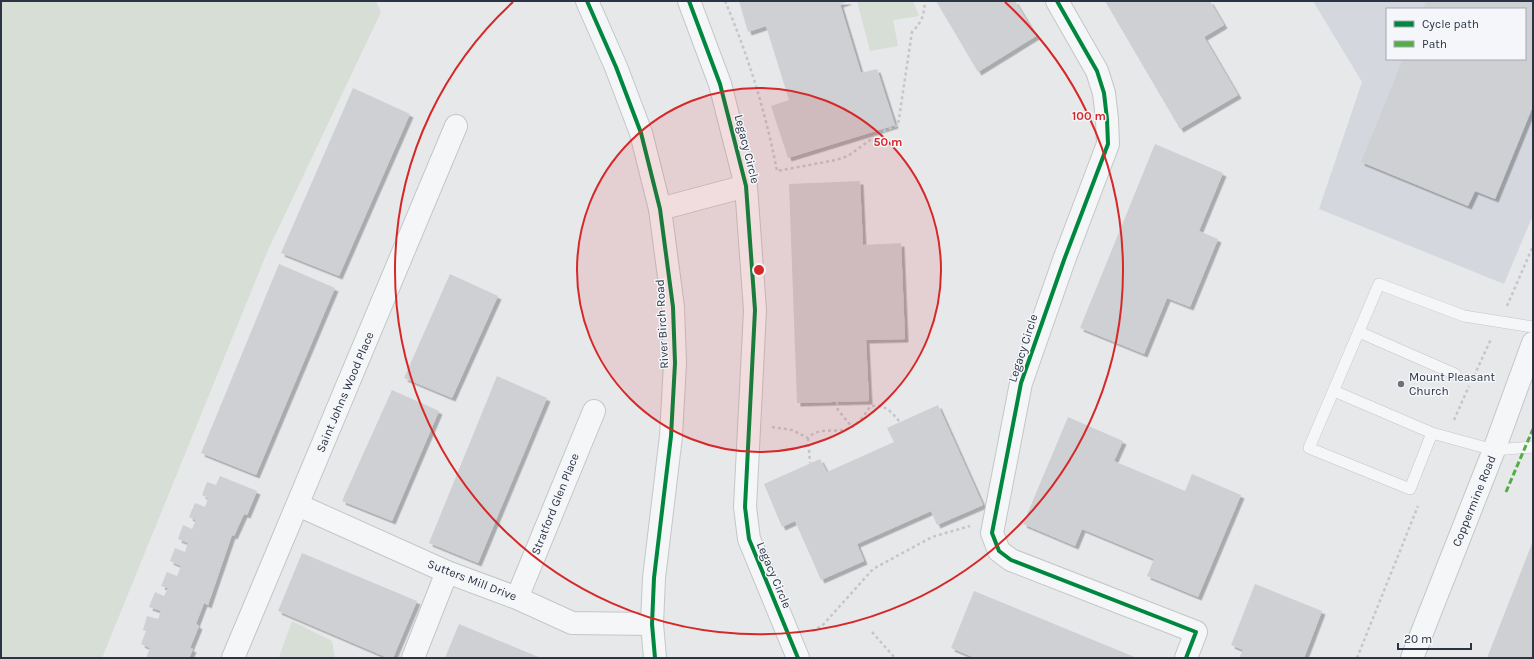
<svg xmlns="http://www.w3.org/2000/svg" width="1534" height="659" font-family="Karla,sans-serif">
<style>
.built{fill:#d4d7dd;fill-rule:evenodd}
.green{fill:#d6ded6}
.building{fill:#ced0d3;filter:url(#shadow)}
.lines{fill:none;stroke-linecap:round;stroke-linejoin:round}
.service-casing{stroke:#c4c6c8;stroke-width:12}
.minor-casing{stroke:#c4c6c8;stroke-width:24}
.tertiary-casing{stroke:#c4c6c8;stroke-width:24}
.path{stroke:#c5c6ca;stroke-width:2.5;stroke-dasharray:3 3;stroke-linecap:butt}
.service{stroke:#f5f6f7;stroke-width:11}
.minor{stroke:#f5f6f7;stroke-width:22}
.tertiary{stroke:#f5f6f7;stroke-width:22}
.quiet{stroke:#54ac47;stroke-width:3;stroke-dasharray:6 3;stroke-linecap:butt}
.cycleway-casing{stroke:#f4f6f9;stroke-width:6}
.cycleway{stroke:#00873e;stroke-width:4}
.ring{fill:none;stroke:#d62828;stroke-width:2}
.poi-dot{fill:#6c737f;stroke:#f4f6f9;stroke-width:1.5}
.labels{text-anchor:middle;stroke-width:3;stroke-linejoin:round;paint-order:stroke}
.street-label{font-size:12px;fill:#2b3445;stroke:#f4f6f9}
.poi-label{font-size:12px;fill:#2b3445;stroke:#f4f6f9;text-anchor:start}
.centre{fill:#d62828;stroke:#f4f6f9;stroke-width:2}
.ring-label{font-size:12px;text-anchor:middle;font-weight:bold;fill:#d62828;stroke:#f4f6f9;stroke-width:3;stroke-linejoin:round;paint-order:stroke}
</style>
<defs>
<filter id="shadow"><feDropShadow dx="3.5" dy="3.5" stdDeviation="0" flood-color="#0004"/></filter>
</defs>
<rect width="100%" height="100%" fill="#e6e8ea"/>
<path class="built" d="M1313 1H1533V215L1504 284 1319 209 1362 82ZM1387 9H1525V59H1387Z"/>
<path class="green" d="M1 1H376L381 12 268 250 102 658H1Z
M857 1H913L919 16 893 20 898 46 870 51Z
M292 621 332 641 335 658 279 657Z"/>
<path class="building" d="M739 1H849L840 4 861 73 877 69 895 125 788 158 771 106 789 100 766 26 748 32Z
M936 1H1015L1036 36 978 72Z
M1105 1H1210L1224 25 1204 37 1238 95 1180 129Z
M1427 1H1533V106L1495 199 1475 191 1468 206 1361 162 1403 59H1525V9H1423Z
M353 88 410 114 339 276 281 253Z
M1155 144 1223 173 1199 231 1218 239 1190 307 1167 298 1144 354 1080 328Z
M860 181 863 245 901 243 905 339 866 340 869 401 797 403 789 184Z
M279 264 335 288 256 475 201 453Z
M450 274 498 296 452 398 404 378Z
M497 376 547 398 478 563 429 543Z
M392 390 439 411 392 521 342 501Z
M938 405 983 505 937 525 931 511 857 544 864 561 821 580 795 521 782 527 764 484 820 459 827 472 894 442 887 428Z
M1068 417 1123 441 1114 461 1185 491 1192 474 1241 495 1198 597 1147 576 1154 559 1082 529 1075 546 1023 524Z
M220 476 257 491 247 515 244 514 234 536 232 535 208 605 204 603 196 624 199 626 190 648 193 649 189 658H146L150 648 141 644 146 631 143 630 147 616 158 619 161 611 149 607 155 592 164 596 168 588 161 586 167 572 177 576 181 566 170 561 175 548 185 552 188 543 178 539 183 525 192 529 196 520 189 517 195 503 205 507 208 498 202 495 207 482 216 485Z
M1533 541V658H1487Z
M302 553 417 601 393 658H388L278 611Z
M1255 584 1322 611 1304 658H1239L1243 650 1231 645Z
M974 591 1137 658H975L951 648Z
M459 624 541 658H445Z"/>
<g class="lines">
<g class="service-casing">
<path id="service" d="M1359 332 1455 374
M1334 391 1432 433 1410 489 1309 448 1379 284 1464 316 1533 327
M1432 433 1494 450 1533 447"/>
</g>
<g class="minor-casing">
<path id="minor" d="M689 1 720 84 746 186 755 310 745 507 749 539 798 658
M1057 1 1097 71 1104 93 1107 119 1108 144 1064 260 1021 383 992 533 999 551 1011 560 1196 632 1186 658
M660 209 746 186
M298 505 447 572 517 598 572 623 652 624
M517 598 594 411
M233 658 456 126
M413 658 447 572"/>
</g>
<g class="tertiary-casing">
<path id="tertiary" d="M587 1 616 67 641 133 660 209 673 307 675 363 671 436 654 578 652 624 655 658
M1412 658 1494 450 1533 343"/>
</g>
<path class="path" d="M725 1C748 55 766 113 777 171L836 160 848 156 881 132 898 125 912 32C922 22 924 15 925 1
M1507 306 1533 246
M1474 376 1491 339
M837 402 838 410 852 427
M1454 420 1469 386
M772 427 792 430 808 438C820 425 838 435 852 427 860 423 865 413 871 406 886 404 891 412 900 422
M808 438 810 463
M812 631 822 626 873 569 932 537 970 526
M872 632 895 658
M1357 658 1418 506"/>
<use href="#service" class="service"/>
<use href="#minor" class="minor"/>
<use href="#tertiary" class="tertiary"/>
<path class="quiet" d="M1506 492 1533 429"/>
<g class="cycleway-casing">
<path id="cycleway" d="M587 1 616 67 641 133 660 209 673 307 675 363 671 436 654 578 652 624 655 658
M689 1 720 84 746 186 755 310 745 507 749 539 798 658
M1057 1 1097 71 1104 93 1107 119 1108 144 1064 260 1021 383 992 533 999 551 1011 560 1196 632 1186 658"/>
</g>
<use href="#cycleway" class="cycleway"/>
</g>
<circle cx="759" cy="270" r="182" fill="#d62828" fill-opacity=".12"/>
<g class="ring">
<circle cx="759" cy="270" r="182"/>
<path d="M1005 2A364 364 0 1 1 513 2"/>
</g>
<circle class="poi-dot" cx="1401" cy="384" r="4"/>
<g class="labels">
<g class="street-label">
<text transform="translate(747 149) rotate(76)" y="4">Legacy Circle</text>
<text transform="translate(662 324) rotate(-93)" y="4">River Birch Road</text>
<text transform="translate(1023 348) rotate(-72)" y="4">Legacy Circle</text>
<text transform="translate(345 392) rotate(-67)" y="4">Saint Johns Wood Place</text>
<text transform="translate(1474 501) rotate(-68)" y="4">Coppermine Road</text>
<text transform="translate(555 504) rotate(-68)" y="4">Stratford Glen Place</text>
<text transform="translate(774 575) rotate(67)" y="4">Legacy Circle</text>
<text transform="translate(472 580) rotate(21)" y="4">Sutters Mill Drive</text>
</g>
<g class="poi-label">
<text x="1409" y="381">Mount Pleasant<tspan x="1409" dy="14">Church</tspan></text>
</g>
</g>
<circle cx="759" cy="270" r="6" class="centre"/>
<g class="ring-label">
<text x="1089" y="120">100 m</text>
<text x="888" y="146">50 m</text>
</g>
<rect width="1534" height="659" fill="none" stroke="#2b3445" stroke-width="4"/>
<rect x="1386" y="8" width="140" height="52" fill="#f4f6f9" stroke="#a4a8b1"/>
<rect x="1394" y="21" width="20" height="6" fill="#00873e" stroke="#a4a8b1"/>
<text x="1422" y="28" font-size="12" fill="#2b3445">Cycle path</text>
<rect x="1394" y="41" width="20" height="6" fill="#54ac47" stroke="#a4a8b1"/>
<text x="1422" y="48" font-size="12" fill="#2b3445">Path</text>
<path d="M1398 643v6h73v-6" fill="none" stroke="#2b3445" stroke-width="2"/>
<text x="1404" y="643" font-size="12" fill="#2b3445" stroke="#f4f6f9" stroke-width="3" paint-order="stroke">20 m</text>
</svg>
